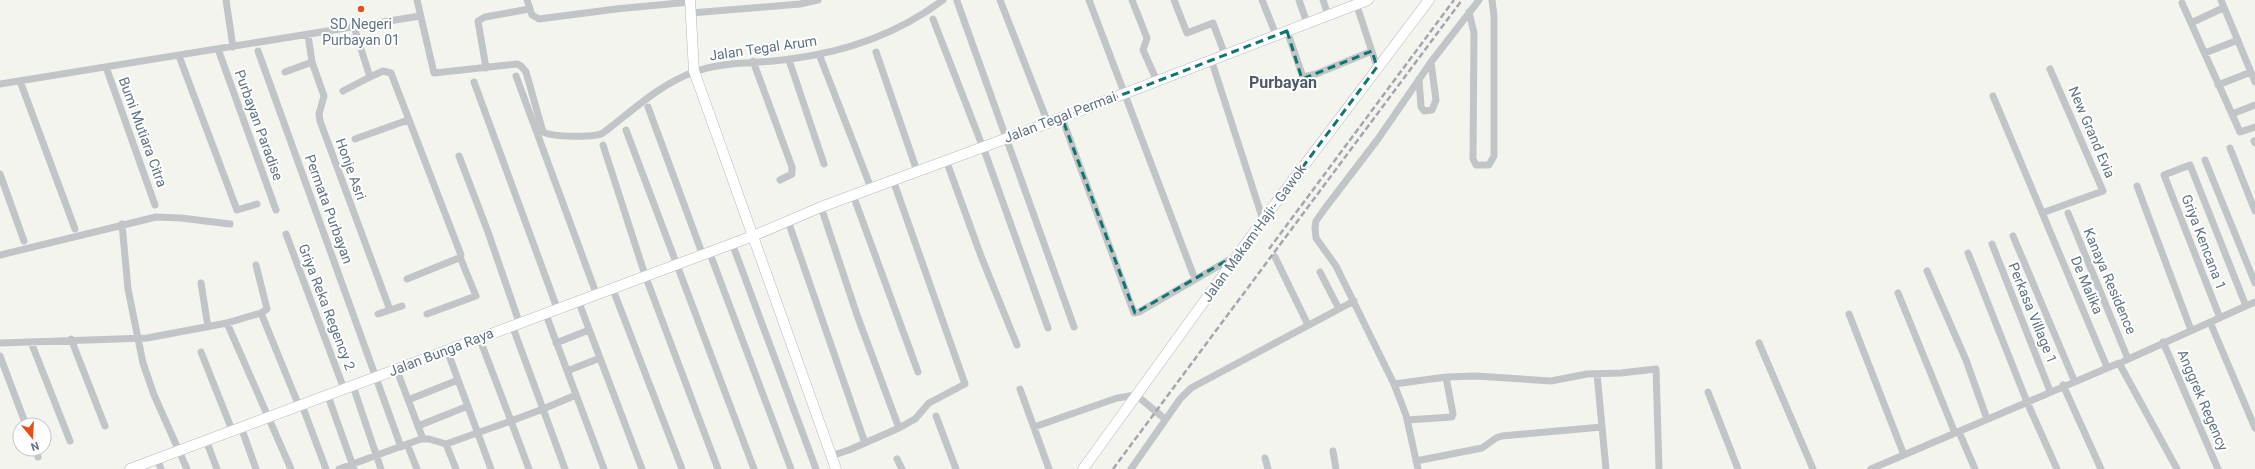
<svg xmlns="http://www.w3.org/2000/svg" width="2255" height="469" font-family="Roboto,sans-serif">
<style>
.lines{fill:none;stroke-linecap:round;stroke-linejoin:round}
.secondary-casing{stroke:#b3b8bd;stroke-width:11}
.street{stroke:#c1c5c8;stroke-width:7}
.secondary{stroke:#fff;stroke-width:10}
.rail{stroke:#a1a7ad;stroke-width:2.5;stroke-dasharray:6 3;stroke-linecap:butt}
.marked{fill:none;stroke:#0f766e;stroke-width:3;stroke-dasharray:8 5;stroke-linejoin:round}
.poi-dot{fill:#eb4c18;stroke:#fff;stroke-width:1.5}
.labels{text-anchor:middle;stroke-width:4;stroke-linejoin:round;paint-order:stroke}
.poi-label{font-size:14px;fill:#617382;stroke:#fff}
.street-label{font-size:14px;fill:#617382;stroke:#fff}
.quarter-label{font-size:16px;font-weight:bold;fill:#4f5c67;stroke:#fff}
</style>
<rect width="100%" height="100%" fill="#f4f4ef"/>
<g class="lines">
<g class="secondary-casing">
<path id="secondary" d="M690 0 694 71 836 469
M130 469 753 236 821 207 1048 123 1368 0
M1083 469 1263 220 1429 0"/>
</g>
<path class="street" d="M226 0 233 47
M417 0 434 73 517 64 521 66 526 72 543 132C552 137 595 138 603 133 632 111 660 84 694 72 724 61 758 64 790 59 845 52 899 33 943 0
M527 0 532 15 539 19 616 9 690 2
M1000 0 1048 123
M1089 0 1193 274
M1132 0 1147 38 1143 50 1157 81
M1174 0 1187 33 1213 23 1225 55
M1262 0 1276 35
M1299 0 1307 23
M1323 0 1328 15
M1355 0 1377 67
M2221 0 2255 82
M957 1 1074 327
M2182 3 2240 132 2255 127
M1469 12 1474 33 1473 159 1476 165H1489L1494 156V16L1492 0
M691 13 800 4 818 0
M933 19 987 158 1048 328
M2191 23 2223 8
M354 27 370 77 383 71 391 73 461 255 459 258 407 279
M1287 31 1303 77 1316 74 1372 51
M308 35 312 62 324 96 319 114 320 121 390 310 378 314
M218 49 276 210
M258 51 401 447
M876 52 917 171
M2205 53 2238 40
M819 54 871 188
M179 56 237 210 257 204
M1211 59 1263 220
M789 60 824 164
M753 61 792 167V174L780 180
M106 67 155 205
M486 68 478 21 485 17 529 9
M285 72 312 62
M516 76 596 293
M1419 79 1421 107 1424 111 1432 110 1436 100 1431 62
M20 81 75 229
M474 82 557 308
M0 84 420 16
M2218 85 2251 72
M343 91 370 77
M1993 96 2107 367
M648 107 702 253
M2232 114 2255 105
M1062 118 1134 313 1139 312 1234 257
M626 130 754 469
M355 139 408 120
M2254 141 2255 143
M603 145 645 275 718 469
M2230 148 2255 211
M459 156 488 232 519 322
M946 160 981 256 1017 345
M2205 160 2255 283
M0 174 24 241
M2137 186 2191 330
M853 195 918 372
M821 207 857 315 899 428
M2042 213 2103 191 2050 69
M2068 213 2128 359
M788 221 865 443
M122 224 128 289 143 363 154 395 187 469
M286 234 344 389
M2013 236 2074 380
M732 243 816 469
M1992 244 2050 391
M709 251 791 469
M1968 253 2027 402 2057 469
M0 255 156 217 181 218 230 224
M1275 257 1308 325
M1927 271 1966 360 1987 419
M1320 272 1339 309
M201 283 208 327
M612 287 682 469
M1898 293 1955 433
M578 300 642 469
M390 310 402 306
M545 312 604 469
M261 313 299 406
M427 314 476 296 460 257
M1849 314 1904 455
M2220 318 2164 175 2190 165 2246 306
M2210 322 2255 428
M227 323 291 469
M512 325 543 409 576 395
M71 339 105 426
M31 342 70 441
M2163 342 2218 469
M0 343 147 338 227 323 261 313 267 309 256 265
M556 343 589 330
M1759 343 1813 469
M447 350 491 469
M201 352 232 430
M0 356 26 425
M2124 361 2255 302
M396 368 423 439
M567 371 600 358
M1597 374 1602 427
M1394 384 1446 377 1476 376 1551 381 1587 374 1621 373 1656 369 1659 469
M2063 385 2101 469
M353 386 381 469
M1020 389 1049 469
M1708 392 1738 469
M328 396 354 469
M408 400 458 380
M302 405 326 469
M936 416 956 469
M1407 420 1452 417 1453 414 1446 377
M418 426 468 406
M241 427 256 469
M1034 427 1117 398 1136 395 1165 419
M1959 432 1975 469
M206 440 217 469
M407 444 417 469
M446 444 456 469
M35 449 38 457
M1333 451 1336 469
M831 456 849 450 899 428 915 419 929 403 965 384 893 180
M1265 458 1268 469
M157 459 161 469
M897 459 902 469
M1416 461 1482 448 1496 438 1502 436 1602 427 1606 469
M339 469 421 439H429L446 444 511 421 479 337
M529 469 511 421 543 409 565 469
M1131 469 1180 399 1191 388 1354 301
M1418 469 1406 415 1394 384 1336 266 1316 238 1315 228 1316 221 1326 207 1378 139 1431 62 1479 0
M1871 469 2119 363 2177 469"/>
<use href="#secondary" class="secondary"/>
<path class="rail" d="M1269 249 1454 0
M1113 469 1462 0"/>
</g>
<path class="marked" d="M1287 31 1302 79 1372 51 1377 67 1238 254 1135 313 1062 118Z"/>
<circle class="poi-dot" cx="361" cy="9" r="4"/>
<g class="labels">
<g class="poi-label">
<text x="361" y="29">SD Negeri<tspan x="361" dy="16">Purbayan 01</tspan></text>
</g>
<g class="street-label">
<text transform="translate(763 48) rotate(-8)" y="5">Jalan Tegal Arum</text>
<text transform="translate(1060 117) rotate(-21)" y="5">Jalan Tegal Permai</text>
<text transform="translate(259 125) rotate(70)" y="5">Purbayan Paradise</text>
<text transform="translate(143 132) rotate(70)" y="5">Bumi Mutiara Citra</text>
<text transform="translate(2092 132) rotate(67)" y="5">New Grand Evia</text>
<text transform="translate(351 169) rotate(70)" y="5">Honje Asri</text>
<text transform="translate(329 209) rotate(70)" y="5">Permata Purbayan</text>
<text transform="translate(1254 233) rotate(-54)" y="5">Jalan Makam Haji - Gawok</text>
<text transform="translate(2204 242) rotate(69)" y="5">Griya Kencana 1</text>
<text transform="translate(2110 281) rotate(67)" y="5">Kanaya Residence</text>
<text transform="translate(2087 285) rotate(67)" y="5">De Malika</text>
<text transform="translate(327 307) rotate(69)" y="5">Griya Reka Regency 2</text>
<text transform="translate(2033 313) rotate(68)" y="5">Perkasa Village 1</text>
<text transform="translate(441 352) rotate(-21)" y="5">Jalan Bunga Raya</text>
<text transform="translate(2203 400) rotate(67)" y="5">Anggrek Regency</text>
</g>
<g class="quarter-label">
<text x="1283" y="88">Purbayan</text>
</g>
</g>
<g transform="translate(32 437) rotate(162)"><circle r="19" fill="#ffffff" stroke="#c0c7cd"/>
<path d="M0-3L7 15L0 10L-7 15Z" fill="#eb4c18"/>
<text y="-6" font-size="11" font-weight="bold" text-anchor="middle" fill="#617382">N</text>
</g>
</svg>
